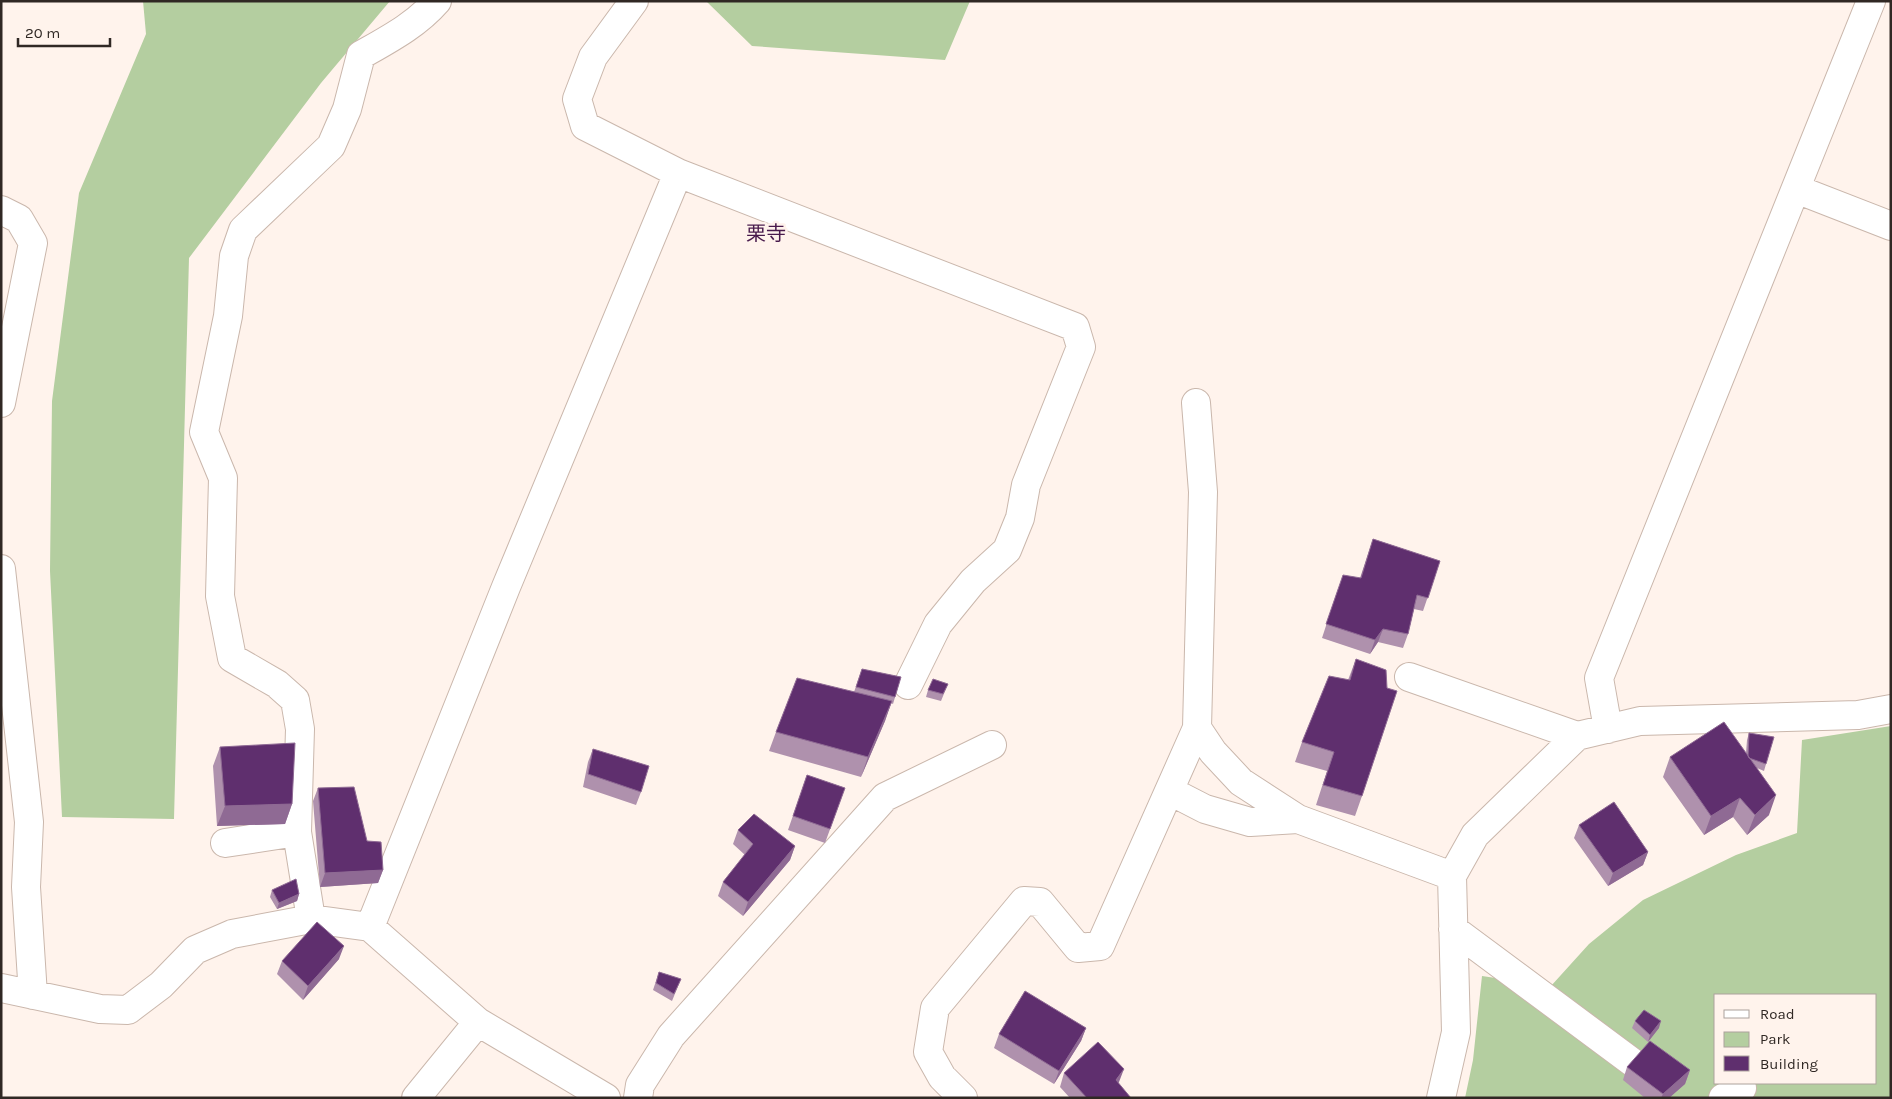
<svg xmlns="http://www.w3.org/2000/svg" width="1892" height="1099" font-family="Karla,'Noto Sans JP',sans-serif">
<style>
.green{fill:#b4cea0;fill-rule:evenodd}
.lines{fill:none;stroke-linecap:round;stroke-linejoin:round}
.minor-casing{stroke:#cab7ac;stroke-width:30}
.minor{stroke:#fff;stroke-width:28}
.wall{fill:#af91ad}
.shaded-wall{fill:#8f6a94}
.building{fill:#5f2f6e;stroke:#8f6a94}
.labels{text-anchor:middle;stroke-width:5;stroke-linejoin:round;paint-order:stroke}
.quarter-label{font-size:20px;fill:#481a4c;stroke:#fff3ec}
</style>
<rect width="100%" height="100%" fill="#fff3ec"/>
<path class="green" d="M143 1H390L321 83 189 258 174 819 62 817 50 571 52 401 79 193 146 34Z
M706 1H970L945 60 752 46Z
M1891 726V1098H1465L1473 1060 1482 976 1551 986 1589 944 1643 900 1736 855 1797 833 1802 740ZM1716 995H1876V1083H1716Z"/>
<g class="lines">
<g class="minor-casing">
<path id="minor" d="M678 173 1075 327 1081 347 1026 485 1020 518 1007 550 973 581 938 624 908 685
M1796 189 1891 226
M1 210 19 219 33 243 1 403
M1 569 29 822 26 887 33 995
M1409 677 1577 736
M1197 728 1213 752 1241 782 1298 819 1452 876
M1608 729 1599 678 1871 1
M1170 791 1205 809 1250 822 1298 819
M297 832 300 729 295 700 277 684 232 658 220 596 223 478 204 432 228 316 234 256 243 230 331 146 347 109 361 55C389 39 416 25 437 1
M225 843 297 832 311 919
M370 927 506 587 678 173 585 126 577 99 593 57 634 1
M1453 929 1632 1062
M1 988 100 1009 128 1010 161 985 195 950 232 934 311 919 370 927 478 1022 606 1098
M416 1098 478 1022
M638 1098 640 1085 671 1036 885 797 992 745
M963 1098 942 1077 928 1052 935 1008 1024 901 1040 902 1078 948 1100 946 1197 728 1203 492 1196 403
M1441 1098 1456 1032 1452 876 1475 835 1577 736 1640 721 1858 715 1891 709
M1723 1098 1742 1088"/>
</g>
<use href="#minor" class="minor"/>
</g>
<path class="wall" d="M1373 539 1440 561 1423 611 1414 609 1408 634 1403 648 1378 642 1370 654 1322 638 1338 589 1360 578Z
M1356 659 1362 796 1355 816 1316 805 1327 771 1295 762 1302 742 1348 680Z
M862 669 901 677 893 704 891 703 885 721 861 777 769 751 776 732 854 692Z
M948 684 941 701 926 697 928 690Z
M1749 733 1766 764 1764 771 1757 768 1769 815 1747 835 1733 817 1704 835 1663 777 1670 757 1746 753 1747 740Z
M220 747 292 804 285 824 217 826 213 766Z
M593 749 641 792 636 805 583 787 588 762Z
M807 775 845 788 825 843 788 830Z
M318 788 367 841 383 870 378 883 320 887 313 801Z
M1579 825 1648 852 1643 865 1608 886 1574 838Z
M738 830 795 846 790 860 743 916 718 896 723 882 745 855 733 844Z
M272 890 299 894 297 901 277 909 270 897Z
M339 959 303 1000 277 974 282 961Z
M659 972 681 979 672 1001 653 990Z
M1635 1021 1659 1028 1648 1042 1632 1028Z
M1086 1028 1081 1041 1054 1084 994 1048 999 1034Z
M1627 1067 1690 1070 1685 1084 1669 1098H1645L1623 1080Z
M1064 1073 1118 1083 1131 1098H1070L1060 1087Z"/>
<path class="shaded-wall" d="M1383 629 1378 642 1370 654 1375 640Z
M892 701 885 721 861 777 868 757Z
M1776 795 1769 815 1747 835 1755 815Z
M1740 798 1733 817 1704 835 1711 816Z
M292 804 285 824 217 826 225 806Z
M795 846 790 860 743 916 748 902Z
M1648 852 1643 865 1608 886 1613 873Z
M383 870 378 883 320 887 325 873Z
M299 894 297 901 277 909 279 903Z
M344 946 339 959 303 1000 308 986Z
M1661 1021 1659 1028 1648 1042 1650 1035Z
M1086 1028 1081 1041 1054 1084 1059 1071Z
M1124 1069 1119 1082 1111 1094 1116 1080Z
M1690 1070 1685 1084 1669 1098H1661L1663 1094Z"/>
<path class="building" d="M1373 539 1440 561 1428 598 1417 595 1408 634 1383 629 1375 640 1326 624 1343 575 1361 578Z
M1356 659 1386 670 1387 688 1397 691 1362 796 1323 785 1334 752 1302 742 1329 676 1350 680Z
M862 669 901 677 895 697 856 687Z
M797 678 892 701 868 757 776 732Z
M933 679 948 684 943 694 928 690Z
M1724 722 1776 795 1755 815 1740 798 1711 816 1670 757Z
M1749 733 1774 737 1766 764 1749 758 1748 756Z
M295 743 292 804 225 806 220 747Z
M593 749 649 766 641 792 588 774Z
M807 775 845 788 830 829 793 816Z
M354 787 367 841 381 842 383 870 325 873 318 788Z
M1614 802 1648 852 1613 873 1579 825Z
M754 814 795 846 748 902 723 882 753 844 738 830Z
M296 879 299 894 279 903 272 890Z
M317 922 344 946 308 986 282 961Z
M659 972 681 979 674 994 656 983Z
M1025 991 1086 1028 1059 1071 999 1034Z
M1644 1010 1661 1021 1650 1035 1635 1021Z
M1650 1041 1690 1070 1663 1094 1627 1067Z
M1098 1042 1124 1069 1116 1080 1131 1098H1087L1064 1073Z"/>
<g class="labels">
<g class="quarter-label">
<text x="766" y="240">栗寺</text>
</g>
</g>
<rect width="1892" height="1099" fill="none" stroke="#302824" stroke-width="5"/>
<rect x="1714" y="994" width="162" height="90" fill="#fff3ec" stroke="#aca29c"/>
<rect x="1724" y="1010" width="25" height="8" fill="#ffffff" stroke="#aca29c"/>
<text x="1760" y="1019" font-size="15" fill="#302824">Road</text>
<rect x="1724" y="1032" width="25" height="15" fill="#b4cea0" stroke="#aca29c"/>
<text x="1760" y="1044" font-size="15" fill="#302824">Park</text>
<rect x="1724" y="1056" width="25" height="15" fill="#5f2f6e" stroke="#aca29c"/>
<text x="1760" y="1069" font-size="15" fill="#302824">Building</text>
<path d="M18 38v8h92v-8" fill="none" stroke="#302824" stroke-width="2.5"/>
<text x="25" y="38" font-size="15" fill="#302824" stroke="#fff3ec" stroke-width="4" paint-order="stroke">20 m</text>
</svg>
